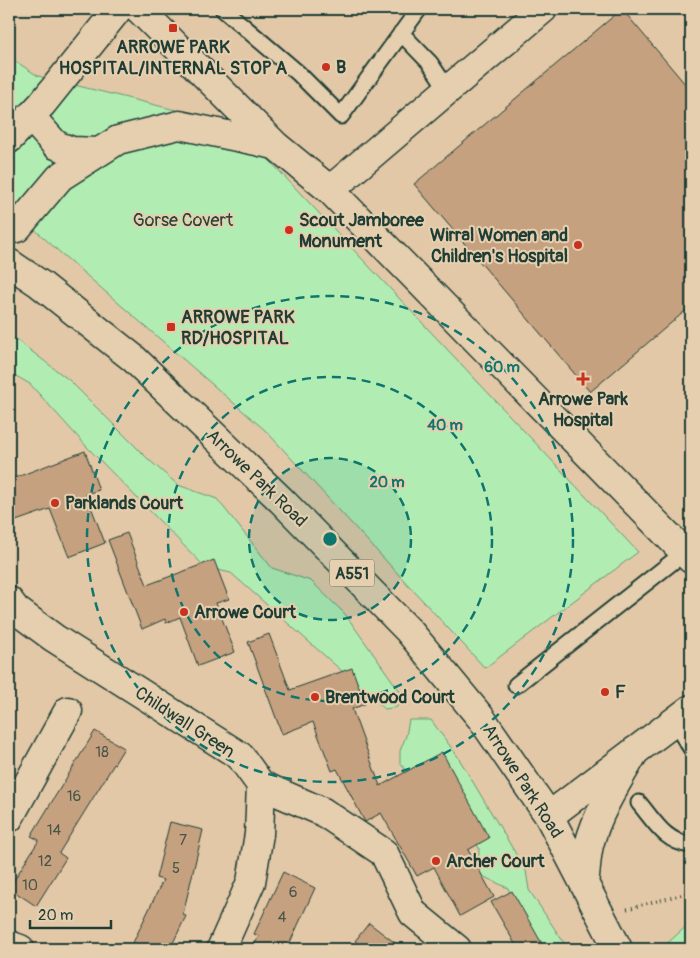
<svg xmlns="http://www.w3.org/2000/svg" width="700" height="958" font-family="Pangolin,sans-serif">
<style>
.green{fill:#b1edb3;stroke:#689574}
.building{fill:#c5a180;stroke:#1f3d34}
.lines{fill:none;stroke-linecap:round;stroke-linejoin:round}
.lane-casing{stroke:#1f3d34;stroke-width:19}
.street-casing{stroke:#1f3d34;stroke-width:31}
.primary-casing{stroke:#1f3d34;stroke-width:31}
.path{stroke:#1f3d34;stroke-width:3;stroke-dasharray:1 4;stroke-linecap:butt}
.lane{stroke:#e6cfaf;stroke-width:15}
.street{stroke:#e6cfaf;stroke-width:28}
.primary{stroke:#e6cfaf;stroke-width:28}
.ring{fill:none;stroke:#0f766e;stroke-width:2.5;stroke-dasharray:9 6}
.poi-dot{fill:#c8321e;stroke:#e6cfaf;stroke-width:2}
.labels{text-anchor:middle;stroke-width:4;stroke-linejoin:round;paint-order:stroke}
.number-label{font-size:15px;fill:#485647}
.shield{fill:#e6cfaf;stroke:#5b6959;stroke-width:1}
.shield-label{font-size:16px;font-weight:bold;fill:#1f3d34}
.poi-label{font-size:18px;font-weight:bold;fill:#1f3d34;stroke:#e6cfaf;text-anchor:start}
.park-label{font-size:18px;fill:#26463a;stroke:#e6cfaf}
.street-label{font-size:18px;fill:#1f3d34;stroke:#e6cfaf}
.centre{fill:#0f766e;stroke:#e6cfaf;stroke-width:2.5}
.ring-label{font-size:15px;text-anchor:middle;font-weight:bold;fill:#0f766e;stroke:#e6cfaf;stroke-width:4;stroke-linejoin:round;paint-order:stroke}
</style>
<rect width="100%" height="100%" fill="#e3c8a7"/>
<filter id="ink" filterUnits="userSpaceOnUse"><feTurbulence type="fractalNoise" baseFrequency=".02" numOctaves="2"/><feDisplacementMap in="SourceGraphic" scale="10" xChannelSelector="R" yChannelSelector="G"/><feConvolveMatrix kernelMatrix="1 2 1 2 8 2 1 2 1" color-interpolation-filters="sRGB"/></filter>
<g filter="url(#ink)">
<path class="green" d="M9 57 38 76 236 125 638 552 485 668 266 431 55 248 9 206Z
M9 334 69 380 149 460 178 485 217 499 272 568 311 581 345 614 401 693 397 707 385 709 231 573 205 567 87 447 30 384 9 372Z
M409 720H431L458 757 526 871 529 890 568 949H537L525 932 508 888 478 874 479 848 457 808 413 779 400 763V751L406 736Z
M691 922V949H661Z"/>
<path class="building" d="M622 9 691 91V306L590 392 414 184Z
M85 451 99 490 86 494 105 543 69 557 50 509 16 521 9 501V480Z
M127 533 147 585 214 560 229 599 216 603 235 652 198 666 180 617 166 623 165 619 142 629 108 540Z
M269 634 290 690 352 668 365 704 352 709 380 786 442 752 489 838 468 850 494 897 460 916 434 867 417 876 381 813 365 822 337 769 332 771 313 722 282 734 248 642Z
M95 731 124 748 59 853 66 858 36 906 9 888 39 840 31 836Z
M170 822 203 830 183 914 186 916 170 949H130L163 880 156 878Z
M283 872 315 888 287 949H252L259 936 254 934Z
M512 891 545 949H518L491 902Z
M369 923 403 949H366L355 941Z"/>
<g class="lines">
<g class="lane-casing">
<path id="lane" d="M223 9 298 73 341 116 419 9
M401 33 430 63 448 90
M516 685 690 548
M674 722 691 748
M639 803C655 822 665 842 691 845"/>
</g>
<g class="street-casing">
<path id="street" d="M139 9 275 145 330 190 691 559
M30 116 56 145 72 151 99 152
M9 139 42 104 118 9
M330 190 543 9
M9 230 17 228 60 177 118 140 179 125 275 145
M9 601 16 610 54 638 240 756 261 785 323 812 384 853 413 913 457 949
M549 816 691 709
M9 818 68 711
M9 945 20 949
M221 949 251 882 259 834 261 785"/>
</g>
<g class="primary-casing">
<path id="primary" d="M9 263 40 284 133 358 281 500 409 631 481 718 549 816 618 949
M584 884C586 871 586 858 589 845 598 811 617 782 635 751"/>
</g>
<path class="path" d="M627 909 691 892"/>
<use href="#lane" class="lane"/>
<use href="#street" class="street"/>
<use href="#primary" class="primary"/>
</g>
</g>
<circle cx="330" cy="539" r="81" fill="#0f766e" fill-opacity=".12"/>
<g class="ring">
<circle cx="330" cy="539" r="81"/>
<circle cx="330" cy="539" r="162"/>
<circle cx="330" cy="539" r="243"/>
</g>
<g class="poi-dot">
<rect x="168" y="23" width="10" height="10" rx="2.5"/>
<circle cx="326" cy="67" r="5"/>
<circle cx="289" cy="230" r="5"/>
<circle cx="578" cy="245" r="5"/>
<rect x="166" y="322" width="10" height="10" rx="2.5"/>
<path d="M580.5 371.5h5v5h5v5h-5v5h-5v-5h-5v-5h5z"/>
<circle cx="55" cy="503" r="5"/>
<circle cx="184" cy="612" r="5"/>
<circle cx="605" cy="692" r="5"/>
<circle cx="315" cy="697" r="5"/>
<circle cx="436" cy="861" r="5"/>
</g>
<g class="labels">
<g class="number-label">
<text x="102" y="757">18</text>
<text x="74" y="801">16</text>
<text x="54" y="835">14</text>
<text x="183" y="845">7</text>
<text x="45" y="866">12</text>
<text x="176" y="873">5</text>
<text x="30" y="890">10</text>
<text x="293" y="897">6</text>
<text x="282" y="922">4</text>
</g>
<rect class="shield" x="329.5" y="559.5" width="45" height="27" rx="4"/>
<g class="shield-label">
<text x="352" y="579">A551</text>
</g>
<g class="poi-label">
<text x="173" y="53" text-anchor="middle">ARROWE PARK<tspan x="173" dy="21">HOSPITAL/INTERNAL STOP A</tspan></text>
<text x="336" y="73">B</text>
<text x="299" y="226">Scout Jamboree<tspan x="299" dy="21">Monument</tspan></text>
<text x="568" y="241" text-anchor="end">Wirral Women and<tspan x="568" dy="21">Children's Hospital</tspan></text>
<text x="181" y="323">ARROWE PARK<tspan x="181" dy="21">RD/HOSPITAL</tspan></text>
<text x="583" y="405" text-anchor="middle">Arrowe Park<tspan x="583" dy="21">Hospital</tspan></text>
<text x="65" y="509">Parklands Court</text>
<text x="194" y="618">Arrowe Court</text>
<text x="615" y="698">F</text>
<text x="325" y="703">Brentwood Court</text>
<text x="446" y="867">Archer Court</text>
</g>
<g class="park-label">
<text x="183" y="226">Gorse Covert</text>
</g>
<g class="street-label">
<text transform="translate(257 478) rotate(44)" y="6">Arrowe Park Road</text>
<text transform="translate(185 722) rotate(33)" y="6">Childwall Green</text>
<text transform="translate(523 781) rotate(57)" y="6">Arrowe Park Road</text>
</g>
</g>
<circle cx="330" cy="539" r="8" class="centre"/>
<g class="ring-label">
<text x="502" y="372">60 m</text>
<text x="445" y="430">40 m</text>
<text x="387" y="487">20 m</text>
</g>
<rect width="700" height="958" fill="none" stroke="#e6cfaf" stroke-width="30"/>
<rect x="15" y="15" width="670" height="928" fill="none" stroke="#1f3d34" stroke-width="2" filter="url(#ink)"/>
<path d="M30 920v8h81v-8" fill="none" stroke="#1f3d34" stroke-width="2.5"/>
<text x="38" y="920" font-size="15" fill="#1f3d34" stroke="#e6cfaf" stroke-width="4" paint-order="stroke">20 m</text>
</svg>
